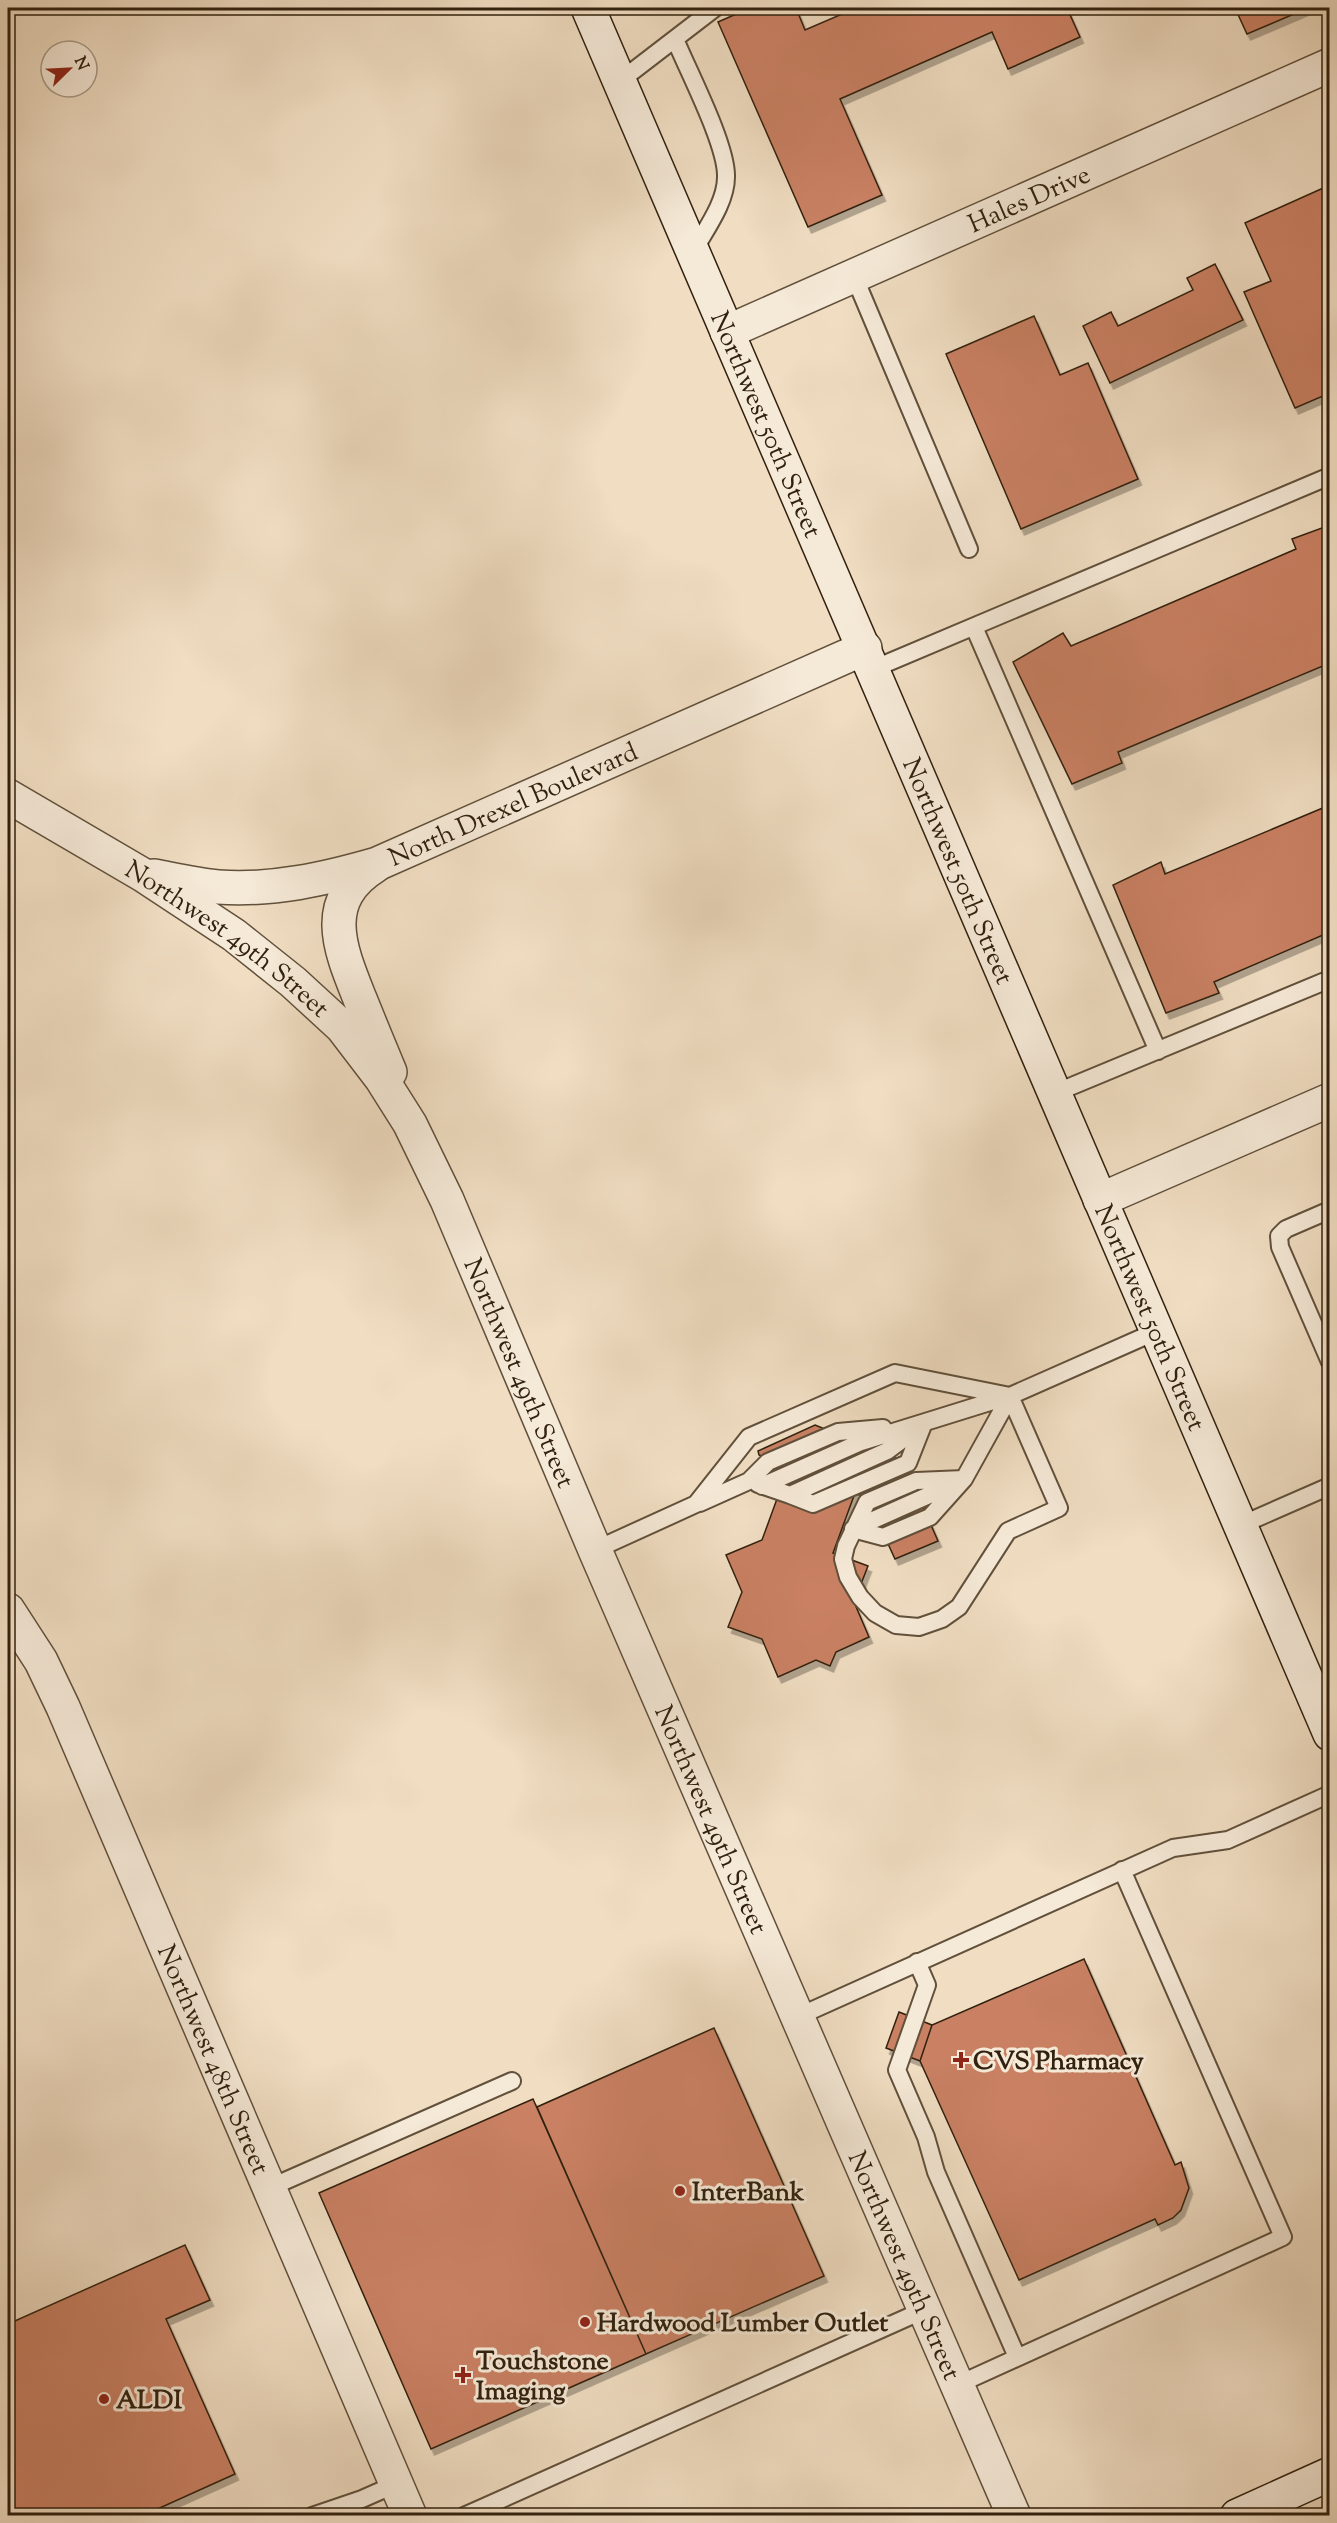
<svg xmlns="http://www.w3.org/2000/svg" width="1337" height="2523" font-family="'Sorts Mill Goudy',serif">
<style>
.building{fill:#c98064;stroke:#31210e;stroke-width:1.5;filter:url(#shadow)}
.lines{fill:none;stroke-linecap:round;stroke-linejoin:round}
.service-casing{stroke:#61503b;stroke-width:20}
.minor-casing{stroke:#61503b;stroke-width:36}
.secondary-casing{stroke:#31210e;stroke-width:36}
.service{stroke:#f5e9d7;stroke-width:16}
.minor{stroke:#f5e9d7;stroke-width:33}
.secondary{stroke:#f5e9d7;stroke-width:33}
.poi-dot{fill:#8f2418;stroke:#f5e9d7;stroke-width:2}
.labels{text-anchor:middle;stroke-width:6;stroke-linejoin:round;paint-order:stroke}
.street-label{font-size:26px;fill:#31210e;stroke:#f5e9d7}
.poi-label{font-size:26px;font-weight:bold;fill:#31210e;stroke:#f5e9d7;text-anchor:start}
</style>
<defs>
<filter id="shadow"><feDropShadow dx="3.5" dy="6" stdDeviation="0" flood-color="#0004"/></filter>
</defs>
<rect width="100%" height="100%" fill="#f0ddc2"/>
<filter id="stains"><feTurbulence type="fractalNoise" baseFrequency=".00333" numOctaves="4"/><feColorMatrix values="0 0 0 0 .2 0 0 0 0 .09 0 0 0 0 .02 0 0 0 .5 -.17"/></filter>
<radialGradient id="worn" r=".72"><stop offset=".6" stop-color="#630" stop-opacity="0"/><stop offset="1" stop-color="#630" stop-opacity=".3"/></radialGradient>
<path class="building" d="M750 8H796L805 30 856 8H1067L1080 37 1008 69 992 32 840 99 882 195 808 227 718 22Z
M1235 8H1308L1247 34Z
M1330 185V393L1295 408 1244 292 1271 281 1245 223Z
M1215 264 1243 320 1110 383 1083 326 1111 312 1118 326 1193 290 1187 278Z
M1034 316 1060 375 1088 363 1138 479 1021 529 946 354Z
M1330 525V663L1118 752 1122 763 1072 784 1013 662 1063 633 1071 646 1296 549 1292 539Z
M1330 805V932L1214 982 1219 993 1166 1013 1113 885 1161 862 1165 874Z
M815 1425 903 1461 938 1541 895 1559 867 1498 855 1493 833 1553 868 1566 854 1602 869 1637 836 1652 830 1666 816 1660 778 1677 762 1639 728 1627 742 1592 726 1555 762 1540 789 1466 759 1455 758 1451Z
M1084 1959 1175 2165 1181 2162 1189 2188 1181 2210 1173 2218 1158 2225 1155 2219 1019 2280 920 2061 932 2025Z
M899 2012 932 2025 920 2061 886 2048Z
M714 2028 824 2276 646 2354 537 2107Z
M533 2099 646 2354 431 2449 319 2193Z
M185 2245 210 2300 166 2319 235 2474 142 2516H8V2324Z"/>
<g class="lines">
<g class="service-casing">
<path id="service" d="M675 39C688 71 727 145 726 177 726 203 705 230 693 252
M620 81 715 8
M854 276 969 549
M974 627 1158 1051
M873 669 1330 476
M1055 1093 1330 979
M1330 1210 1286 1229 1279 1236 1280 1247 1330 1362
M964 1479 916 1481 867 1502 846 1546 843 1559 848 1577 860 1597 875 1613 896 1625 919 1627 942 1619 959 1607 1008 1531 1059 1508 1010 1396 1157 1331
M758 1484 790 1495 887 1451 915 1430
M762 1486 861 1442 1009 1396
M790 1495 813 1504 908 1463 923 1425
M700 1503 749 1481 768 1462 838 1432 883 1428
M1241 1525 1330 1486
M853 1529 883 1537 930 1517 964 1479 1010 1396
M853 1529 954 1484
M595 1550 696 1504 749 1437 895 1373 1010 1396
M917 1962 927 1985 897 2070 926 2137 936 2172 1017 2357
M797 2017 1173 1848 1228 1840 1330 1794
M269 2188 512 2081
M957 2385 1283 2237 1122 1870
M312 2516 362 2499 396 2484
M464 2516 924 2310"/>
</g>
<g class="minor-casing">
<g id="minor">
<path id="s1" d="M727 332 1330 65"/>
<path id="s2" d="M8 796 143 875 234 935 293 982 342 1027 381 1078 410 1124 447 1200 595 1550 1014 2516"/>
<path d="M375 866C319 901 340 949 360 999 370 1024 380 1048 390 1072"/>
<path id="s3" d="M154 876C175 880 196 885 218 887 272 891 325 879 377 864L865 648"/>
<path d="M1100 1200 1330 1100"/>
<path id="s4" d="M8 1610 41 1661 63 1707 410 2516"/>
</g>
</g>
<g class="secondary-casing">
<g id="secondary">
<path id="s5" d="M588 8 1330 1734"/>
<path d="M1237 2516 1330 2474"/>
</g>
</g>
<use href="#service" class="service"/>
<use href="#minor" class="minor"/>
<use href="#secondary" class="secondary"/>
</g>
<g class="poi-dot">
<path d="M958 2051h6v6h6v6h-6v6h-6v-6h-6v-6h6z"/>
<circle cx="680" cy="2191" r="6"/>
<circle cx="585" cy="2322" r="6"/>
<path d="M460 2366h6v6h6v6h-6v6h-6v-6h-6v-6h6z"/>
<circle cx="104" cy="2399" r="6"/>
</g>
<g class="labels">
<g class="street-label">
<text dy="9" stroke="none"><textPath href="#s1" startOffset="330">Hales Drive</textPath></text>
<text dy="9" stroke="none"><textPath href="#s5" startOffset="453">Northwest 50th Street</textPath></text>
<text dy="9" stroke="none"><textPath href="#s3" startOffset="375">North Drexel Boulevard</textPath></text>
<text dy="9" stroke="none"><textPath href="#s5" startOffset="939">Northwest 50th Street</textPath></text>
<text dy="9" stroke="none"><textPath href="#s2" startOffset="262">Northwest 49th Street</textPath></text>
<text dy="9" stroke="none"><textPath href="#s5" startOffset="1425">Northwest 50th Street</textPath></text>
<text dy="9" stroke="none"><textPath href="#s2" startOffset="798">Northwest 49th Street</textPath></text>
<text dy="9" stroke="none"><textPath href="#s2" startOffset="1284">Northwest 49th Street</textPath></text>
<text dy="9" stroke="none"><textPath href="#s4" startOffset="495">Northwest 48th Street</textPath></text>
<text dy="9" stroke="none"><textPath href="#s2" startOffset="1770">Northwest 49th Street</textPath></text>
</g>
<g class="poi-label">
<text x="973" y="2069">CVS Pharmacy</text>
<text x="692" y="2200">InterBank</text>
<text x="597" y="2331">Hardwood Lumber Outlet</text>
<text x="476" y="2369">Touchstone<tspan x="476" dy="30">Imaging</tspan></text>
<text x="116" y="2408">ALDI</text>
</g>
</g>
<rect width="1337" height="2523" fill="none" stroke="#f0ddc2" stroke-width="30"/>
<rect x="9" y="9" width="1319" height="2505" fill="none" stroke="#31210e" stroke-width="3"/>
<rect x="15" y="15" width="1307" height="2493" fill="none" stroke="#31210e" stroke-width="1.5"/>
<g transform="translate(69 69) rotate(66)"><circle r="28" fill="#f5e9d7" stroke="#a79987" stroke-width="1.5"/>
<path d="M0-4.5L10 22L0 15L-10 22Z" fill="#8f2418"/>
<text y="-9" font-size="16" font-weight="bold" text-anchor="middle" fill="#31210e">N</text>
</g>
<rect width="100%" height="100%" filter="url(#stains)"/>
<rect width="100%" height="100%" fill="url(#worn)"/>
</svg>
